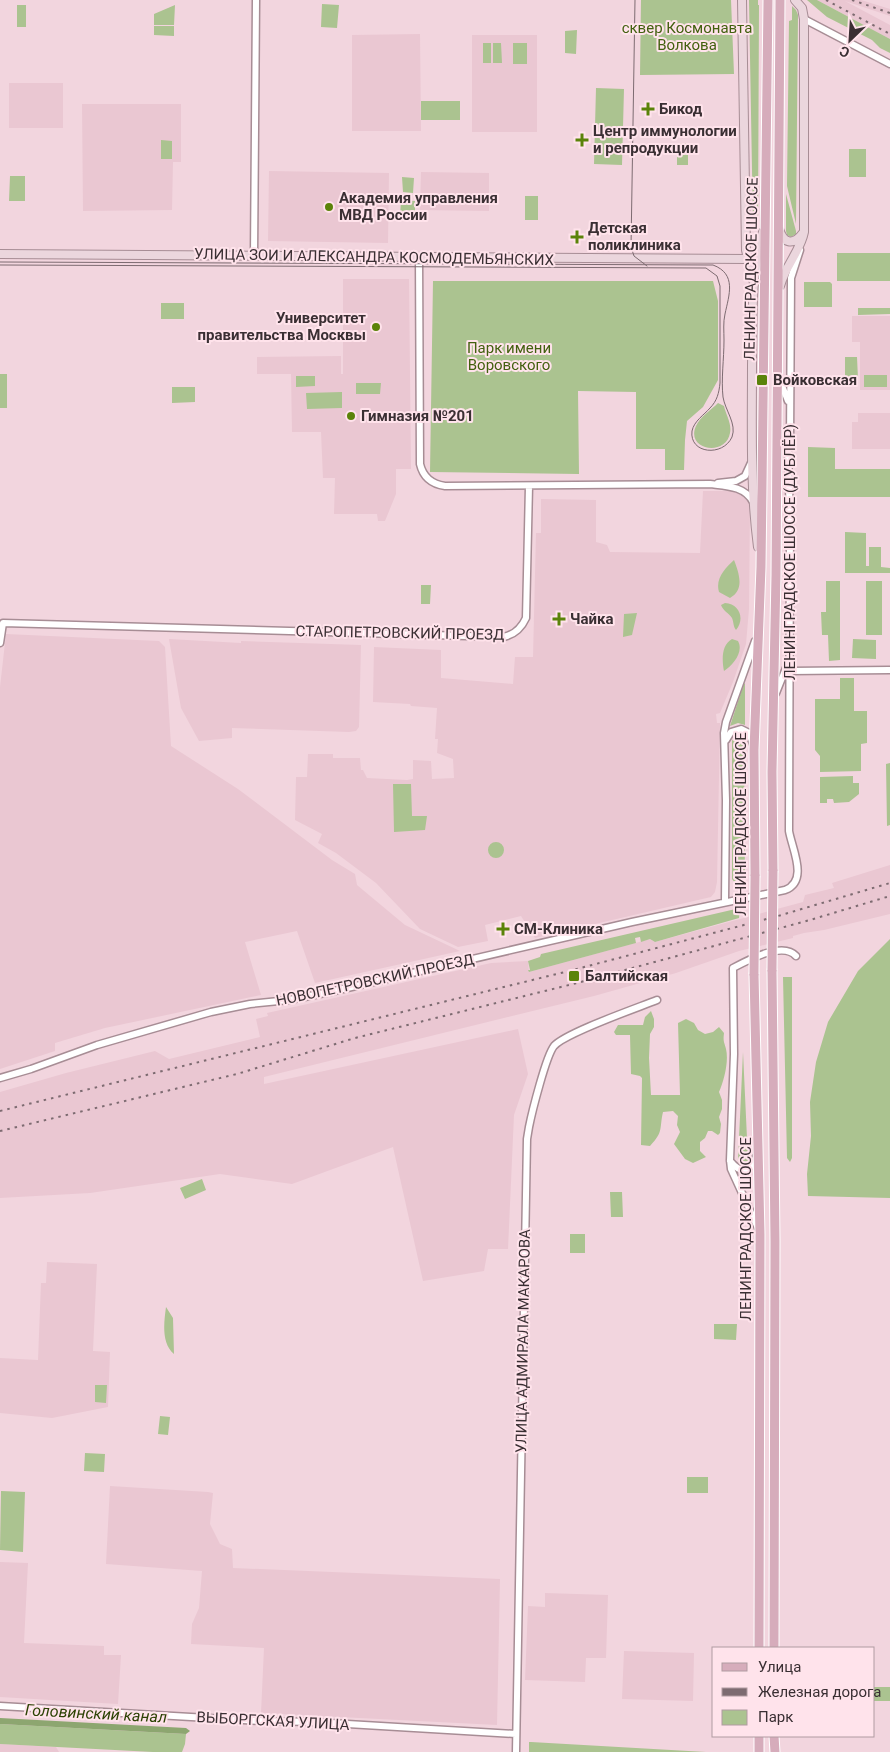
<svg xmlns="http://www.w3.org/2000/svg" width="890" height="1752" font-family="Roboto,sans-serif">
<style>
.built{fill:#eac7d2}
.green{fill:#abc390}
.water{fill:#8da670}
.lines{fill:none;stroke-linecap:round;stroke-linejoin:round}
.tertiary-casing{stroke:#a78d95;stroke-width:9}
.secondary-casing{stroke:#a78d95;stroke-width:10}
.primary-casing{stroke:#fff;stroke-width:11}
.tertiary{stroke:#fff;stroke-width:6}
.secondary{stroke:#ebd6dd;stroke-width:8}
.primary{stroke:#d6acbb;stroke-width:9}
.tram{stroke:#7d6b71;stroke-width:1}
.rail{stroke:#7d6b71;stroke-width:2;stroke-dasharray:2.5 5;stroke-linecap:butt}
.primary-bridge-casing{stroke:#fff;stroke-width:11;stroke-linecap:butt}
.primary-bridge{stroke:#d6acbb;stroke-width:9}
.poi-dot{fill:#5a8309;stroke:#ffe3eb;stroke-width:2}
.labels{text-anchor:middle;stroke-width:4;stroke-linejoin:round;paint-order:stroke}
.park-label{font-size:15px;fill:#42600f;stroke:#ffe3eb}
.poi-label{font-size:15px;font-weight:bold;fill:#3a2f33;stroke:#ffe3eb;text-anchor:start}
.street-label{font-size:15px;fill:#3a2f33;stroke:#ffe3eb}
.water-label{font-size:16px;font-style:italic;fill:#2c4204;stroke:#ffe3eb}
</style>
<rect width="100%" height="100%" fill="#f2d5de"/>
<path class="built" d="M817 0H861L890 9V16L845 1 890 25V39Z
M420 34 421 131H352V35Z
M472 35H537V132H472Z
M9 83H63V128H9Z
M82 104H181V162H173L172 210 83 211Z
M269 171 389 173 388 243 268 241Z
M421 172 489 173V211L420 210Z
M343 279H409L411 469H396V494L385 521H378L377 514H334L335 478H323L321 432H292L291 374H257V357L341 356V374H343Z
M852 316H890V390H860V342H852Z
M858 413H890V449H852V422H858Z
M703 491H736L743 494 748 498 750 503 749 609 746 644 733 682 720 713 716 714 717 723H720L717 882 715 892 711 897 535 938 521 916 485 925 488 941 458 947 420 929 376 883 336 853 318 843 322 834 295 820 296 777H307L308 754H333V758H360L361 770H363L367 778 407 780 413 779V760L431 761 432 779 454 778 453 759 437 753 438 739H435L437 708 411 706 410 704 373 702 374 647 441 650V678L513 684 515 657H533L536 533H541V499L596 500V542L607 545 610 552 700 553Z
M6 634 159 641 165 647 171 746 238 789 332 860 355 874 357 885 405 925 460 951 315 983 297 931 245 942 261 995 105 1028 55 1043V1051L0 1069V687Z
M169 639 241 643V641L361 645 359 727 356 731 349 732 232 728V738L199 741 181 708Z
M890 865V914L824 930 804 933 793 936V938L739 951 676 973 594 996 264 1077V1084L518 1029 528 1074 514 1115 508 1249H488L484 1271 423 1281 393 1147 292 1184 220 1174 90 1193 0 1198V1092L66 1073 155 1051 169 1059 260 1037 256 1019 268 1016 267 1013 491 963 528 961 529 972 650 939 655 942 803 902 805 895 834 888 832 883Z
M47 1262 97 1264 93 1351 110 1352 108 1407 52 1418 0 1413V1358L38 1360 41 1283H46Z
M110 1486 208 1492 213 1493 210 1524 220 1544 232 1549 233 1568 500 1579 497 1725 261 1713 264 1648 191 1644 192 1624 199 1608 202 1571 106 1564Z
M0 1562 28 1563 24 1643 104 1646V1655H121L118 1704 0 1697Z
M545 1593 608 1595 606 1658H586L585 1682 525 1680 528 1606 545 1607Z
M624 1651 694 1653 693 1701 622 1699Z
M0 1744 56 1747 59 1752H0Z"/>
<path class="green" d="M641 0H731L734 74 640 75Z
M749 0H758V5H759L758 226 756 228 753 226Z
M807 0H817L890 39V53L880 48 872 40 827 17Z
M322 4 339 5 337 28 321 27Z
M17 5H26V27H17Z
M175 5 174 25H154V14Z
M792 6 796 10 798 15 796 224 787 186 789 21 792 20Z
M154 26H174V36L154 35Z
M577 30 576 54 565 53V31Z
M483 43H491V63H483Z
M493 43H501L502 63H493Z
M513 43H527V64H513Z
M596 88 624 89 622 165 594 164Z
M421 101H460V120H421Z
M161 140 172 141V159H161Z
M677 143H688V165H677Z
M849 149H866V177H849Z
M10 176H25V201H9Z
M402 177 414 178 413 193 403 192Z
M786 194 796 231V234L791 237 787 235 786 231Z
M525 196H538V220H525Z
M401 200 415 201V219L400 217Z
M837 253H890V281H837Z
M433 281H713L718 301V380L703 407 687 421 685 440 684 470H665V449H636V392L578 391 579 474 430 472Z
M804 282H830L832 284V307H804Z
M161 303H184V319H161Z
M858 308H890V314L858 315Z
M845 357H857L858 379H845Z
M0 374H7V408H0Z
M864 375H887V387H864Z
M296 376H315V386L296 387Z
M356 383H381L380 394H356Z
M172 387H195V402L172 403Z
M342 392V408L307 409 306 393Z
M718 403 724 406C726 415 732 424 730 433 726 457 685 450 696 426 700 417 711 410 718 403Z
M808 447 835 448V469H890V497H808Z
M845 532 866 533V566H869V547H881V567L890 568V573H845Z
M734 560C739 573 745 590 730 598L719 592C715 579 725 568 734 560Z
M826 581H840V660L829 661 828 635H822L821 612H826Z
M866 581H882V635H866Z
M421 585H431L430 604H421Z
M725 603C740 604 745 619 736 630 733 626 734 623 732 618 729 613 723 611 721 605Z
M637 613 632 635 623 637 624 614Z
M732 639 738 641C744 652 733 665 724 671 722 661 721 645 732 639Z
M853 639 876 640V659L852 658Z
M840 678H854V711H867V743L861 744V771L820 772V756L815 750V699H840Z
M744 683 745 684V725L738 723 730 726Z
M741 734 744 739 745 888 738 887 732 879V741L735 735Z
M890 763V825L887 826 886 764Z
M853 776V783H859V794L849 802 834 803 833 799H827V803H820V777Z
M393 784H411L412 816H427L425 830 394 832Z
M488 850a8 8 0 1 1 16 0a8 8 0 1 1-16 0Z
M740 908 739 918 655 942 650 939 641 942 640 937 635 938 636 943 529 972 528 970H530L528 961 540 957 541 954Z
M890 939V1198L808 1196 807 1174 811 1136 810 1102 816 1062 828 1022 858 971Z
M783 977H792V1158L790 1162 787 1158Z
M651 1011 654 1019V1027L650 1034 649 1058 651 1095H680L678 1023 686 1019 694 1023 698 1030 705 1034 713 1032 719 1027 724 1033C723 1042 724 1041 726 1049 729 1061 724 1081 719 1092L722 1100V1109L719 1117 721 1124 720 1133 718 1135 712 1131H708L705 1138 700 1142V1151L706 1157 693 1163 685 1159 674 1144 680 1132 677 1125 678 1116 673 1111 663 1112C659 1129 664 1131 650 1146L641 1145 642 1078 640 1076 631 1074 630 1035H616L614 1032 618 1025H643L645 1017Z
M743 1052 748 1160 746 1165 743 1166 739 1164 738 1160Z
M202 1179 206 1190 185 1199 180 1188Z
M610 1192H622L623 1217H611Z
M570 1234H585V1253H570Z
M166 1307 173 1318 174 1354C161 1343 164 1322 166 1307Z
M714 1324H737L736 1340 714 1339Z
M95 1385H107L106 1403 95 1402Z
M160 1416 170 1417 168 1435 158 1434Z
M85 1453 105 1454 104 1472 84 1471Z
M687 1477H708V1493H687Z
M1 1491 25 1492 23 1552 0 1550Z
M874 1687H890V1701H874Z
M0 1724 186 1734 185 1744 182 1752H153L0 1744Z
M529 1742H531L706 1752H529Z"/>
<path class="water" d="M0 1718 186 1728 190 1731 186 1734 0 1724Z"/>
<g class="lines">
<g class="tertiary-casing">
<path id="tertiary" d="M804 19 890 64
M254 256 256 0
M419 257 420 464C423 477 431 484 445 486L710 484C726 486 745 486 753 502
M779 378 788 401
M718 483 736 481 745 476 751 463
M0 643 3 623 503 637C514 635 521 629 526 618L529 486
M790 671 890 670
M776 693 788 663
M726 740 731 732 741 729 749 733 753 744
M725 901 726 800 724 733 726 722 755 641
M0 1078 31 1069 97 1045 211 1012 250 1004 289 1000 330 992 632 922 785 890C809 881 792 849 789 831L790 523 788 450 790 442 791 278 800 250
M730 1161C741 1174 750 1174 756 1157
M758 1228 731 1169 730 1160 734 1054 733 968C748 960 783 941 796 956
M0 1706 262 1721 314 1722 516 1734
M516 1752 527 1139 529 1127C532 1112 546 1056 554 1046 565 1033 637 1008 657 1000"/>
</g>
<g class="secondary-casing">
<path id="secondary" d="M742 0 746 250 753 280
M779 229C784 245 794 245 803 233
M0 254 747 259
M780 286C785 266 800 252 804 232V19L802 8 795 0
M758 547C750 486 752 426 752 365 753 320 750 275 763 232"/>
</g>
<g class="primary-casing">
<path id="primary" d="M773 871 772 772 776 575 780 0
M755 876 754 750 761 567 768 0
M772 970 775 1241 774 1648
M754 974 760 1234 759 1648
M774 1736 775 1752
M759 1752V1736"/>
</g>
<use href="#tertiary" class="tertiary"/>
<use href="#secondary" class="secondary"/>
<use href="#primary" class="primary"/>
<path class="tram" d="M635 0 631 247 634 256 647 266
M0 262 713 265C737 274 729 295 725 314 723 322 724 332 724 340 724 359 721 379 723 397 725 410 737 424 732 437 723 457 689 454 692 431 694 421 704 415 710 408 717 401 719 393 720 383V286L717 276 706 268 0 265"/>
<path class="rail" d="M826 0 890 34
M852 0 890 13
M0 1111 573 970 778 916 890 883
M0 1131 237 1074 355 1038 577 983 810 920 890 896"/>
<g class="primary-bridge-casing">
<path id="primary-bridge" d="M772 970 773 871
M754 974 755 876"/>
</g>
<use href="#primary-bridge" class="primary-bridge"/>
</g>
<g class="poi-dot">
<path d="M645.5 101.5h5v5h5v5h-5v5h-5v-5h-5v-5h5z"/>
<path d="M579.5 132.5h5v5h5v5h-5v5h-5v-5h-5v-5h5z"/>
<circle cx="329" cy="207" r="5"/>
<path d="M574.5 229.5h5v5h5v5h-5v5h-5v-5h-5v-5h5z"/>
<circle cx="376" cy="327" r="5"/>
<rect x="756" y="374" width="12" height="12" rx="2.5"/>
<circle cx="351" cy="416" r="5"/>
<path d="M556.5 611.5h5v5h5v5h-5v5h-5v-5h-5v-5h5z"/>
<path d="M500.5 921.5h5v5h5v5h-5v5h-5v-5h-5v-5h5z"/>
<rect x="568" y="970" width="12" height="12" rx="2.5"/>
</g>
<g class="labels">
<g class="park-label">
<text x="687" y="33">сквер Космонавта<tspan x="687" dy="17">Волкова</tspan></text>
<text x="509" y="353">Парк имени<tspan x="509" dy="17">Воровского</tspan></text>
</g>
<g class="poi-label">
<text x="659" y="114">Бикод</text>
<text x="593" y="136">Центр иммунологии<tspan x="593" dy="17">и репродукции</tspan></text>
<text x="339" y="203">Академия управления<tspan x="339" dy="17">МВД России</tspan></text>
<text x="588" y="233">Детская<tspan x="588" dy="17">поликлиника</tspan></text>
<text x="366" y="323" text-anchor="end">Университет<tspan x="366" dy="17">правительства Москвы</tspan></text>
<text x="773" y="385">Войковская</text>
<text x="361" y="421">Гимназия №201</text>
<text x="570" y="624">Чайка</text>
<text x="514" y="934">СМ-Клиника</text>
<text x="585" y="981">Балтийская</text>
</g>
<g class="street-label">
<text transform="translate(374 257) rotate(1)" y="5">УЛИЦА ЗОИ И АЛЕКСАНДРА КОСМОДЕМЬЯНСКИХ</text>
<text transform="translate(751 269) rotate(-89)" y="5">ЛЕНИНГРАДСКОЕ ШОССЕ</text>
<text transform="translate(790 552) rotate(-90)" y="5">ЛЕНИНГРАДСКОЕ ШОССЕ (ДУБЛЁР)</text>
<text transform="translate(400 633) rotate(1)" y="5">СТАРОПЕТРОВСКИЙ ПРОЕЗД</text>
<text transform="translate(741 824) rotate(-90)" y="5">ЛЕНИНГРАДСКОЕ ШОССЕ</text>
<text transform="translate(375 980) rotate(-12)" y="5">НОВОПЕТРОВСКИЙ ПРОЕЗД</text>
<text transform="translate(746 1229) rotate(-90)" y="5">ЛЕНИНГРАДСКОЕ ШОССЕ</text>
<text transform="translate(523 1341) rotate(-89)" y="5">УЛИЦА АДМИРАЛА МАКАРОВА</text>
<text transform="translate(273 1721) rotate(3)" y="5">ВЫБОРГСКАЯ УЛИЦА</text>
</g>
<g class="water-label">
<text transform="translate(96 1713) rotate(3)" y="6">Головинский канал</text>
</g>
</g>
<rect x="712" y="1647" width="162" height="90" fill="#ffe3eb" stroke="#b09ba1"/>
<rect x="722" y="1663" width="25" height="8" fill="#d6acbb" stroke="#b09ba1"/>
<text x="758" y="1672" font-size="15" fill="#3a2f33">Улица</text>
<rect x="722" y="1688" width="25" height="8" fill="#7d6b71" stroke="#b09ba1"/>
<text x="758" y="1697" font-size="15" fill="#3a2f33">Железная дорога</text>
<rect x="722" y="1710" width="25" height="15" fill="#abc390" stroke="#b09ba1"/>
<text x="758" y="1722" font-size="15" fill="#3a2f33">Парк</text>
<g transform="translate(850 40) rotate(205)" stroke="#ffe3eb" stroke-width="4" paint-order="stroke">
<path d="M0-4L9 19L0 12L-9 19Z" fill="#3a2f33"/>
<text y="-8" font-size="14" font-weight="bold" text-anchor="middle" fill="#3a2f33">С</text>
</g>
</svg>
